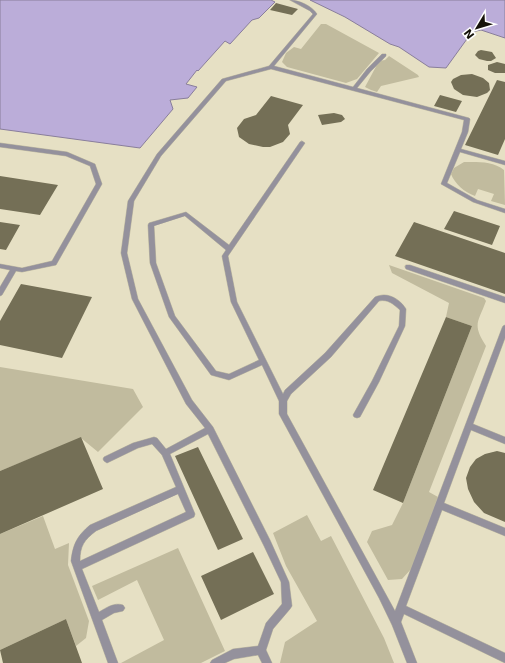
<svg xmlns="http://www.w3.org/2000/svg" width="505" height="663" font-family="'DejaVu Sans',sans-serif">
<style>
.green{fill:#c1bb9e}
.water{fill:#bbadd9;stroke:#897e9b}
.building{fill:#746f56}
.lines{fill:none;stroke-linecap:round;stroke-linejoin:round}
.service-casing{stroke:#c0bba2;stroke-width:1}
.service{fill:#94919c;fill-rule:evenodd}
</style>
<rect width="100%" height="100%" fill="#e6e0c4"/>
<path class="green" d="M321 24H326L379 53 357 79 346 83 287 67 282 62 286 53 294 47 301 49Z
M389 56 418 75 419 77 381 86 377 92 371 90 365 87 379 61 385 60Z
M464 162C478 162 493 161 504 170L505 205 491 201 494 194 478 189 475 196C464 192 455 184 451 174L454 168Z
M389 265 484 298 486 301C478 323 472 324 486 346L429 492 438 497 412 568 402 579 388 580 367 542 372 531 392 525 403 503 472 326 446 317 449 303 392 273Z
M0 367 133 389 143 407 98 452 81 438 0 471Z
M307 515 321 541 331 536 384 638 394 663H280L285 642 317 621 286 566 273 533Z
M43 516 55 549 69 543 68 565 89 621 86 638 76 646 66 619 0 650V534Z
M178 548 225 651 201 663H121L164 640 137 580 98 600 92 586Z"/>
<path class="water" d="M0 0H271L275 2 259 18 252 20 230 44 225 41 198 71 197 70 186 84 197 87 188 98 170 100 173 109 140 148 0 129Z
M310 0H505V38L481 30 472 32 446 68 429 67 399 47 390 44 345 17Z"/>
<path class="building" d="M276 3 298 9 292 15 270 10Z
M481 50 492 52 496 58 491 61H487L479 59 475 55 478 51Z
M497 62 505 64V73H495L488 70V65Z
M472 74 483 78 489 83 490 90 487 93 477 97 463 95 454 89 451 82 453 79 461 75Z
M497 80 505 82V139L498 155 465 145Z
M440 95 462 101 456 112 434 106Z
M271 96 303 105 288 125 290 134 283 142 270 147H263L249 144 239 137 237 128 244 119 256 115Z
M334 113 342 115 345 119 341 122 322 125 318 115Z
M0 176 58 185 40 215 0 209Z
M454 211 500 226 492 245 444 229Z
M0 222 20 225 6 250 0 249Z
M414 222 505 253V294L395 256Z
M21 284 92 297 62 358 0 345V321Z
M446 317 472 326 403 503 373 490Z
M81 437 103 489 0 534V471Z
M198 447 243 539 218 550 175 456Z
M497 451 505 453V522L484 513 474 502 468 489 466 478 470 467 476 459 485 454Z
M253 552 274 594 221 620 201 576Z
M66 619 82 663H3L0 650Z"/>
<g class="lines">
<g class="service-casing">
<path id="service" d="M290 0C299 0 312 6 317 14L274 66 353 87 367 69 382 54H386V56L371 71 357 88 469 118 470 119 468 132 461 149 505 161V165L460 152 447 183 477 200 505 209V213L473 202 441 184 462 132 464 120 271 69 226 81 161 156 134 201 127 253 138 299 192 400 213 427 270 540 289 582 292 606 290 609 273 629 266 650 272 663H262L258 655 234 659 225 663H210L212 660 233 649 258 646 266 623 282 604 281 582 264 546 208 434 170 454 195 514 194 517 82 569 99 612C106 608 114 602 123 605L125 608 123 611 114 613 102 620 118 663H108L71 561C73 544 77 536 90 525L176 487 162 455 152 444 138 448 107 463 104 461 103 459 104 457 133 443 154 437 157 438 166 449 205 428 186 404 132 299 121 253 128 201 157 154 222 79 269 66 313 14 310 11ZM178 494 186 512 80 561C80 546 84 540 96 531Z
M302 141 305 143 228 256 237 302 283 394 285 390 325 353 375 297C377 296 381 295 384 295 393 295 402 302 406 309L405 326 379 382 360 417 357 418 354 417 353 415 372 381 399 326 400 310C393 304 388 299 379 301L331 357 291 394 287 401V414L395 611 502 328 503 326 505 325V338L473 424 505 437V444L471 430 444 503 505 528V536L442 510 406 606 505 653V663L404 614 401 622 417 663H407L392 625 379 598 279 414V401L262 365 229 380 211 375 169 317 150 263 148 225 149 223 186 212 229 245 300 142ZM185 216 226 250 222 256 231 302 259 360 229 374 216 371 175 316 156 263 154 226Z
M0 143 67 152 95 164 102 184 56 265 22 272 16 271 2 295 0 296V287L10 270 0 268V264L22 268 52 261 96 184 90 166 66 156 0 147Z
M406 265H410L505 297V303L406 269 405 267Z"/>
</g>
<use href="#service" class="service"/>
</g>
<g transform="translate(477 28) rotate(232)" stroke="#ffffff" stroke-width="3" paint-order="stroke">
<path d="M0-3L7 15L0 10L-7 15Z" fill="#151209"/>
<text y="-6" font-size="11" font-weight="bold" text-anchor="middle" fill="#151209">N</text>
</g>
</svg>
